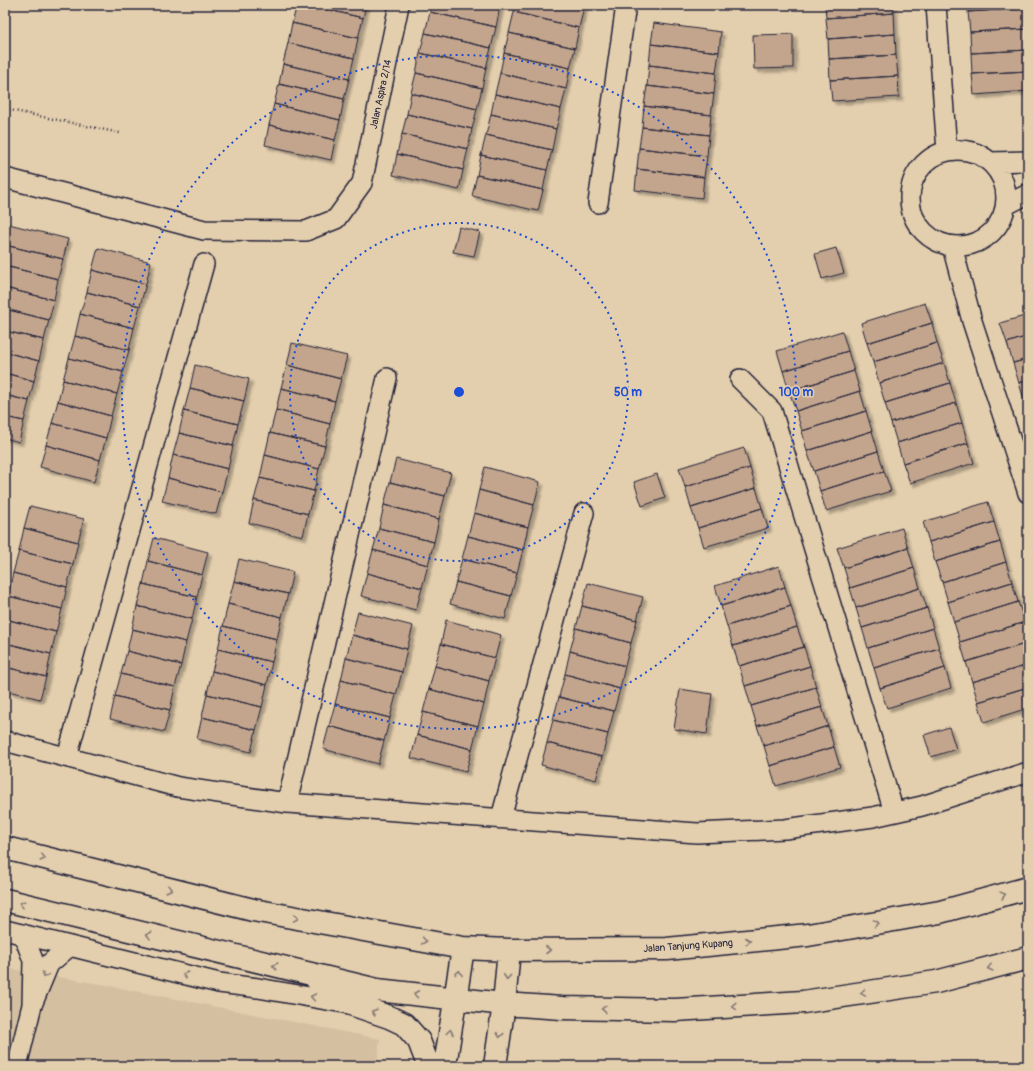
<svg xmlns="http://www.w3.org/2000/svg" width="1033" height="1071" font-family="Pangolin,sans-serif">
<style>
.built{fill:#d5bfa1}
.building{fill:#c2a58c;stroke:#22223b;filter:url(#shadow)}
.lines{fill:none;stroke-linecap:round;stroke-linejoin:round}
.street-casing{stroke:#22223b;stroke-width:22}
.secondary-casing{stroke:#22223b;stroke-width:25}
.path{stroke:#22223b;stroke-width:2.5;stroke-dasharray:1 3;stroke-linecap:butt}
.street{stroke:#e3cead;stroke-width:19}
.secondary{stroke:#e3cead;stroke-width:22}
.oneway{stroke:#827874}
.ring{fill:none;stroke:#1d4ed8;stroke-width:2;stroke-dasharray:2 4}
.labels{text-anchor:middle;stroke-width:3;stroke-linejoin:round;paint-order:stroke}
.street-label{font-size:10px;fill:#22223b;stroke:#e3cead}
.centre{fill:#1d4ed8;stroke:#e3cead;stroke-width:2}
.ring-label{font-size:12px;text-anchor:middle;font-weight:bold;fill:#1d4ed8;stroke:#e3cead;stroke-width:3;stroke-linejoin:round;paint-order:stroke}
</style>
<defs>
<filter id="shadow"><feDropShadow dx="3.5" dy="3.5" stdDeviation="1" flood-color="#0004"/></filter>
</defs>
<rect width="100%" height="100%" fill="#e3cead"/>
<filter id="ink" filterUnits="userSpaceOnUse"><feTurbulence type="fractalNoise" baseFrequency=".025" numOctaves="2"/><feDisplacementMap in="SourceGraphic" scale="8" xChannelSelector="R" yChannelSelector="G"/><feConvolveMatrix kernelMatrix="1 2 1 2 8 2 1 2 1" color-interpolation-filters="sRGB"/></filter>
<g filter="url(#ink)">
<path class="built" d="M5 968 100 984 380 1039 377 1066H5Z"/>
<path class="building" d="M297 5H308L363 18 358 38 292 23Z
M308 5H366L363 18Z
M431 5H492L500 7 496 27 430 12Z
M515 5H575L584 7 579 28 514 12Z
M825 5H893L894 13 826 18Z
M968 5H1028V8L968 12Z
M1028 8V29L970 32 968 12Z
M430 12 496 27 491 48 425 33Z
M514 12 579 28 575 48 509 33Z
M894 13 895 34 828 39 826 18Z
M292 23 358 38 354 58 288 43Z
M654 23 721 32 719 52 651 44Z
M1028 29V50L971 53 970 32Z
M425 33 491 48 486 68 420 53Z
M509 33 575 48 570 68 504 53Z
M793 34V68L754 69 753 35Z
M895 34 896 55 829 59 828 39Z
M288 43 354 58 349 79 283 64Z
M651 44 719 52 716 73 649 65Z
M1028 50V71L972 74 971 53Z
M420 53 486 68 482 88 416 73Z
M504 53 570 68 566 89 500 73Z
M896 55 898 76 830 80 829 59Z
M283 64 349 79 344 99 279 84Z
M649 65 716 73 714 94 647 86Z
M1028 71V91L974 95 972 74Z
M416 73 482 88 477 109 411 93Z
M500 73 566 89 561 109 495 94Z
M898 76 899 97 832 101 830 80Z
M279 84 344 99 340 120 274 104Z
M647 86 714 94 711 115 644 106Z
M411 93 477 109 472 129 407 114Z
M495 94 561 109 556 129 491 114Z
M274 104 340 120 335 140 269 125Z
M644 106 711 115 709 135 642 127Z
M407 114 472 129 468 149 402 134Z
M491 114 556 129 552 150 486 135Z
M269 125 335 140 331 160 265 145Z
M642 127 709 135 707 156 639 148Z
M402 134 468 149 463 170 397 154Z
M486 135 552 150 547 170 481 155Z
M639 148 707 156 704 177 637 169Z
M397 154 463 170 459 190 393 175Z
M481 155 547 170 543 190 477 175Z
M637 169 704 177 702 198 635 190Z
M477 175 543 190 538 211 472 196Z
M5 223 68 239 63 259 5 245Z
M459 227 480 232 474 256 453 252Z
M5 245 63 259 58 279 5 266Z
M98 248 151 262 146 284 92 270Z
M836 248 844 273 822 279 815 254Z
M5 266 58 279 54 300 5 288Z
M92 270 146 284 140 306 87 292Z
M5 288 54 300 49 320 5 309Z
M87 292 140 306 134 328 80 314Z
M925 303 932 323 867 343 861 323Z
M5 309 49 320 44 340 5 331Z
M80 314 134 328 129 350 75 336Z
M1028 315V336L1007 343 1000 323Z
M932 323 937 343 873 362 867 343Z
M5 331 44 340 39 361 5 352Z
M842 331 848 351 783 371 777 351Z
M75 336 129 350 123 372 69 358Z
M1028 336V359L1013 363 1007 343Z
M292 343 347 356 341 379 287 365Z
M937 343 944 363 879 383 873 362Z
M848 351 854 371 789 391 783 371Z
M5 352 39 361 34 381 5 373Z
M69 358 123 372 117 394 63 380Z
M1028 359V380L1019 383 1013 363Z
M944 363 950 383 885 403 879 383Z
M195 365 249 379 244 401 190 388Z
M287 365 341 379 335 401 281 388Z
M854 371 860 391 796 411 789 391Z
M5 373 34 381 29 401 5 395Z
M63 380 117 394 111 416 58 401Z
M1028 380V402L1025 403 1019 383Z
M950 383 956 403 891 423 885 403Z
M190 388 244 401 238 424 184 411Z
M281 388 335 401 330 424 276 410Z
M860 391 866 411 802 431 796 411Z
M5 395 29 401 24 421 5 417Z
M58 401 111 416 106 438 52 423Z
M956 403 962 423 897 443 891 423Z
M276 410 330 424 325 446 270 433Z
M184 411 238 424 233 446 179 433Z
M866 411 872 431 807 451 802 431Z
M5 417 24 421 19 442 5 438Z
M52 423 106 438 100 460 46 445Z
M962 423 968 443 903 463 897 443Z
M872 431 878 451 814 471 807 451Z
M179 433 233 446 228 469 173 455Z
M270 433 325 446 319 469 265 455Z
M968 443 974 463 910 483 903 463Z
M46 445 100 460 94 482 40 467Z
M744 448 750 468 685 487 679 468Z
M878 451 884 471 820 491 814 471Z
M173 455 228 469 222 492 168 478Z
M265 455 319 469 314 491 260 478Z
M396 459 451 473 445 496 390 482Z
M485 467 540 482 534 505 479 490Z
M750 468 756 488 691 508 685 487Z
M884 471 891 491 826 511 820 491Z
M657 474 665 498 642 506 634 482Z
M168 478 222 492 216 514 162 501Z
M260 478 314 491 308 514 254 500Z
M390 482 445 496 439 519 384 505Z
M756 488 762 508 698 528 691 508Z
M479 490 534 505 528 527 474 513Z
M254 500 308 514 303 536 249 523Z
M988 502 994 522 929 542 923 522Z
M384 505 439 519 434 542 379 528Z
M30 506 84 519 78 542 24 528Z
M762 508 768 528 704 547 698 528Z
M474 513 528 527 523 550 468 536Z
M994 522 1000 542 935 562 929 542Z
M24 528 78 542 73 564 19 551Z
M379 528 434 542 428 565 373 550Z
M902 528 908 548 844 568 837 548Z
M468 536 523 550 517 573 462 559Z
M154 538 208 552 202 575 148 561Z
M1000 542 1006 562 942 582 935 562Z
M908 548 914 568 850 588 844 568Z
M373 550 428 565 422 588 367 573Z
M19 551 73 564 67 587 13 573Z
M239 559 293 572 288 594 234 581Z
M462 559 517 573 511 596 456 582Z
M148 561 202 575 197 597 143 584Z
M1006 562 1012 582 948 602 942 582Z
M779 566 785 587 721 606 715 586Z
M914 568 920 588 856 608 850 588Z
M13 573 67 587 62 609 8 596Z
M367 573 422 588 416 610 361 596Z
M234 581 288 594 282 617 228 604Z
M456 582 511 596 505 619 450 604Z
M1012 582 1018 602 954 622 948 602Z
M588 583 643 597 637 620 582 606Z
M143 584 197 597 192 619 137 606Z
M785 587 791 606 727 626 721 606Z
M920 588 927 608 862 628 856 608Z
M8 596 62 609 56 632 5 619V607Z
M1018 602 1025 622 960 642 954 622Z
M228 604 282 617 277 639 223 626Z
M137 606 192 619 186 642 132 629Z
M582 606 637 620 631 643 576 628Z
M791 606 797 627 733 646 727 626Z
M927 608 933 628 868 648 862 628Z
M358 612 413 626 407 649 352 635Z
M5 619 56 632 51 654 5 643Z
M446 620 501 635 495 658 441 644Z
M1025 622 1028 634V643L966 662 960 642Z
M223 626 277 639 272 662 218 649Z
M797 627 804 647 739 666 733 646Z
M576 628 631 643 625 666 570 651Z
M933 628 939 648 874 668 868 648Z
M132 629 186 642 181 665 127 651Z
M352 635 407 649 402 672 346 658Z
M5 643 51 654 46 677 5 667Z
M1028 643V665L972 682 966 662Z
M441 644 495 658 489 681 435 666Z
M804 647 810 666 745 686 739 666Z
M939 648 945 668 880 688 874 668Z
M218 649 272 662 267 685 212 671Z
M127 651 181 665 175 687 121 674Z
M570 651 625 666 620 689 565 674Z
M346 658 402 672 396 695 341 680Z
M1028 665V687L978 702 972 682Z
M435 666 489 681 484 704 429 689Z
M810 666 816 687 751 706 745 686Z
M5 667 46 677 40 699 5 690Z
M945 668 951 688 887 708 880 688Z
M212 671 267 685 262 707 207 694Z
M121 674 175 687 170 710 115 696Z
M565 674 620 689 614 711 559 697Z
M341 680 396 695 390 718 335 704Z
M816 687 822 707 757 726 751 706Z
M1028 687V708L984 722 978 702Z
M429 689 484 704 478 726 423 712Z
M680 689 712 694 707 734 674 729Z
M207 694 262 707 256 730 202 717Z
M115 696 170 710 164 732 110 719Z
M559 697 614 711 608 734 553 720Z
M335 704 390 718 384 741 329 726Z
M822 707 828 726 764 746 757 726Z
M423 712 478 726 472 749 417 735Z
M202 717 256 730 251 752 197 739Z
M553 720 608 734 602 757 547 743Z
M329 726 384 741 378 764 323 749Z
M828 726 834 747 770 766 764 746Z
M949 727 956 749 931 757 924 735Z
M417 735 472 749 466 772 411 758Z
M547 743 602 757 596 780 541 765Z
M834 747 840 767 776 786 770 766Z"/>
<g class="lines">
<g class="street-casing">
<path id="street" d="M936 5 947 151
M910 198a48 48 0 1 1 96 0a48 48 0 1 1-96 0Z
M991 162 1028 161
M5 178 204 230 306 231 336 219 362 183 399 5
M598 203 626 5
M1006 205 1028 194
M952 246 972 321 1028 493
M740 379 772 411 894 812
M5 741 178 787 287 803 697 833 785 829 873 817 922 806 1028 772
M67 757 204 264
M287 803 387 378
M501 818 584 513
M5 930 219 983 258 988 350 1004
M23 934 33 960 32 1005 49 964 70 946
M17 1066 32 1005"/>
</g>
<g class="secondary-casing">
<path id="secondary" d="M5 848 253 910 463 948 509 950 667 949 808 935 940 912 1028 888
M5 900 377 990 504 1004 562 1008 675 1010 803 1002 936 982 1028 958
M317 980 351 1004 389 1017 404 1024 419 1041 427 1062V1066
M445 1066 463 948
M495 1066 504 1004 509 950"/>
</g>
<path class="path" d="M5 109 120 133"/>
<use href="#street" class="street"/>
<use href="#secondary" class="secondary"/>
</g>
<defs><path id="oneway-chevron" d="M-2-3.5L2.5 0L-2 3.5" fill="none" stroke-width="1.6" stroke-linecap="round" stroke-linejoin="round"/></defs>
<g class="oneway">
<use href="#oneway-chevron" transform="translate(43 858) rotate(14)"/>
<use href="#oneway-chevron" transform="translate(169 889) rotate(14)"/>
<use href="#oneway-chevron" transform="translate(1003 895) rotate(-15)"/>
<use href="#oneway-chevron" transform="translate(22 904) rotate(-166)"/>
<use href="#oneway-chevron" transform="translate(296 918) rotate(10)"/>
<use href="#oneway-chevron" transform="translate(876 923) rotate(-10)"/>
<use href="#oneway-chevron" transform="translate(149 935) rotate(-166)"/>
<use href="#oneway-chevron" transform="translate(424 941) rotate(10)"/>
<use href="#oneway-chevron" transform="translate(748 941) rotate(-5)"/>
<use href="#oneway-chevron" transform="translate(548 950)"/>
<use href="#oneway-chevron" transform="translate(275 966) rotate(-166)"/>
<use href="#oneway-chevron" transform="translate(990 968) rotate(166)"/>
<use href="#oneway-chevron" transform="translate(459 973) rotate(-81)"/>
<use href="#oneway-chevron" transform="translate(45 975) rotate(113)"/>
<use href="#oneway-chevron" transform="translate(185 975) rotate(-166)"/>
<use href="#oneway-chevron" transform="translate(507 977) rotate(95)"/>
<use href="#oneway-chevron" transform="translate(863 993) rotate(171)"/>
<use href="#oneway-chevron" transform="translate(416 994) rotate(-173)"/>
<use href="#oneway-chevron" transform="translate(313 997) rotate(-170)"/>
<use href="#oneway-chevron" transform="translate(734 1006) rotate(176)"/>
<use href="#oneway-chevron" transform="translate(604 1009) rotate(-179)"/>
<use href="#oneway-chevron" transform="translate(374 1012) rotate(-161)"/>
<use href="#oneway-chevron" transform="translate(450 1032) rotate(-82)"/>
<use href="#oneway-chevron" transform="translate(500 1035) rotate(98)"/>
</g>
</g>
<g class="ring">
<circle cx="459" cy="392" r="169"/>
<circle cx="459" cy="392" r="337"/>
</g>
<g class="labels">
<g class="street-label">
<text transform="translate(380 94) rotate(-78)" y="4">Jalan Aspira 2/14</text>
<text transform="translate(688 945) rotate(-4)" y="4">Jalan Tanjung Kupang</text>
</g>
</g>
<circle cx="459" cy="392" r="6" class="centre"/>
<g class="ring-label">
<text x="628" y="396">50 m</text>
<text x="796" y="396">100 m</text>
</g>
<rect width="1033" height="1071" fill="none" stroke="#e3cead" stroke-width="20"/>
<rect x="10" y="10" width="1013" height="1051" fill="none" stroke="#22223b" stroke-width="1.5" filter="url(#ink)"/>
</svg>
